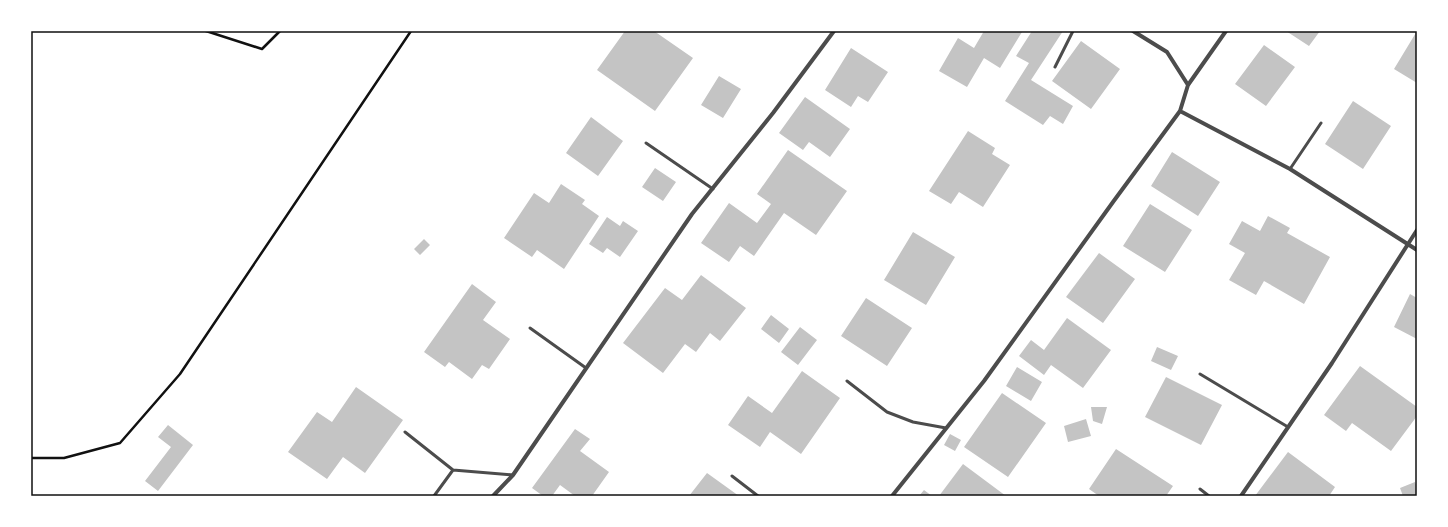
<svg xmlns="http://www.w3.org/2000/svg" width="1448" height="527" font-family="'Titillium Web',sans-serif">
<style>
.building{fill:#c4c4c4}
.lines{fill:none;stroke-linecap:round;stroke-linejoin:round}
.path{stroke:#111;stroke-width:2.5}
.service{stroke:#4c4c4c;stroke-width:3}
.minor{stroke:#4c4c4c;stroke-width:4}
.neatline{fill:none;stroke:#111;stroke-width:1.5}
</style>
<rect width="100%" height="100%" fill="#fff"/>
<path class="building" d="M625 31H654L693 58 655 111 597 70Z
M984 31 1022 32 1000 68 984 58 967 87 939 71 958 38 974 48Z
M1032 31H1063L1031 80 1073 106 1063 124 1050 116 1043 125 1005 101 1029 63 1016 56Z
M1286 31H1320L1309 46Z
M1417 31V83L1394 69Z
M1081 41 1120 69 1091 109 1052 81Z
M1264 45 1295 67 1266 106 1235 84Z
M851 48 888 72 868 102 858 96 851 107 825 90Z
M719 76 741 89 723 118 701 105Z
M805 97 850 129 830 157 809 142 803 150 779 133Z
M1353 101 1391 126 1363 169 1325 144Z
M591 117 623 141 598 176 566 153Z
M968 131 995 148 992 154 1010 165 983 207 959 192 951 204 929 191Z
M788 150 847 191 816 235 784 213 754 256 740 246 729 262 701 243 729 203 757 223 771 204 757 194Z
M1172 152 1220 182 1198 216 1151 186Z
M655 168 676 182 663 201 642 187Z
M561 184 585 200 582 204 599 216 564 269 537 250 532 257 504 238 534 193 549 203Z
M1150 204 1192 230 1165 272 1123 246Z
M1268 216 1290 228 1287 233 1330 257 1304 304 1264 281 1256 295 1229 280 1245 253 1229 244 1242 221 1260 231Z
M607 217 620 226 623 221 638 231 620 257 607 248 603 253 589 244Z
M913 232 955 257 926 305 884 280Z
M424 239 430 245 420 255 414 249Z
M1099 253 1135 279 1103 323 1066 297Z
M701 275 746 308 720 341 710 333 696 352 685 344 663 373 623 343 665 288 682 300Z
M472 284 496 302 483 320 510 339 489 369 482 365 472 379 449 362 445 367 424 352Z
M1410 294 1417 298V339L1394 327Z
M866 298 912 328 887 366 841 336Z
M771 315 789 329 779 343 761 329Z
M1067 318 1111 350 1083 388 1051 365 1044 375 1019 356 1031 340 1044 350Z
M800 327 817 340 798 365 781 352Z
M1157 347 1178 356 1171 370 1151 361Z
M1360 366 1417 407V416L1391 451 1352 423 1346 431 1324 415Z
M1017 367 1042 382 1031 401 1006 386Z
M802 371 840 398 801 454 770 432 760 447 728 425 748 396 772 413Z
M1166 377 1222 405 1201 445 1145 417Z
M356 387 403 420 365 473 343 457 327 479 288 452 317 412 332 422Z
M1002 393 1046 423 1008 477 964 447Z
M1091 407H1107L1102 424 1093 421Z
M1086 419 1091 436 1068 442 1064 426Z
M168 425 193 445 158 491 145 481 171 447 158 437Z
M575 429 590 439 580 451 609 472 592 496H575L560 485 552 496H543L532 488Z
M950 434 961 440 955 451 944 445Z
M1116 449 1173 486 1166 496H1099L1089 489Z
M1288 452 1335 487 1329 496H1255Z
M963 464 1006 496H939Z
M707 473 739 496H689Z
M1415 482 1417 487V496H1403L1400 488Z
M924 490 932 496H919Z"/>
<g class="lines">
<path class="path" d="M206 31 262 49 280 31
M31 458H64L120 443 180 374 411 31"/>
<path class="service" d="M1055 67 1073 31
M646 143 713 189
M1290 169 1321 123
M530 328 586 368
M1200 374 1288 427
M847 381 887 412 913 422 946 428
M405 432 453 470 513 475
M732 476 758 496
M1200 489 1209 496
M434 496 453 470"/>
<path class="minor" d="M1133 31 1167 52 1188 85 1180 111 1290 169 1417 250
M1188 85 1226 31
M493 496 513 475 692 214 773 113 834 31
M892 496 984 381 1113 202 1180 111
M1241 496 1332 363 1417 230"/>
</g>
<rect width="1448" height="527" fill="none" stroke="#ffffff" stroke-width="64"/>
<rect x="32" y="32" width="1384" height="463" class="neatline"/>
</svg>
